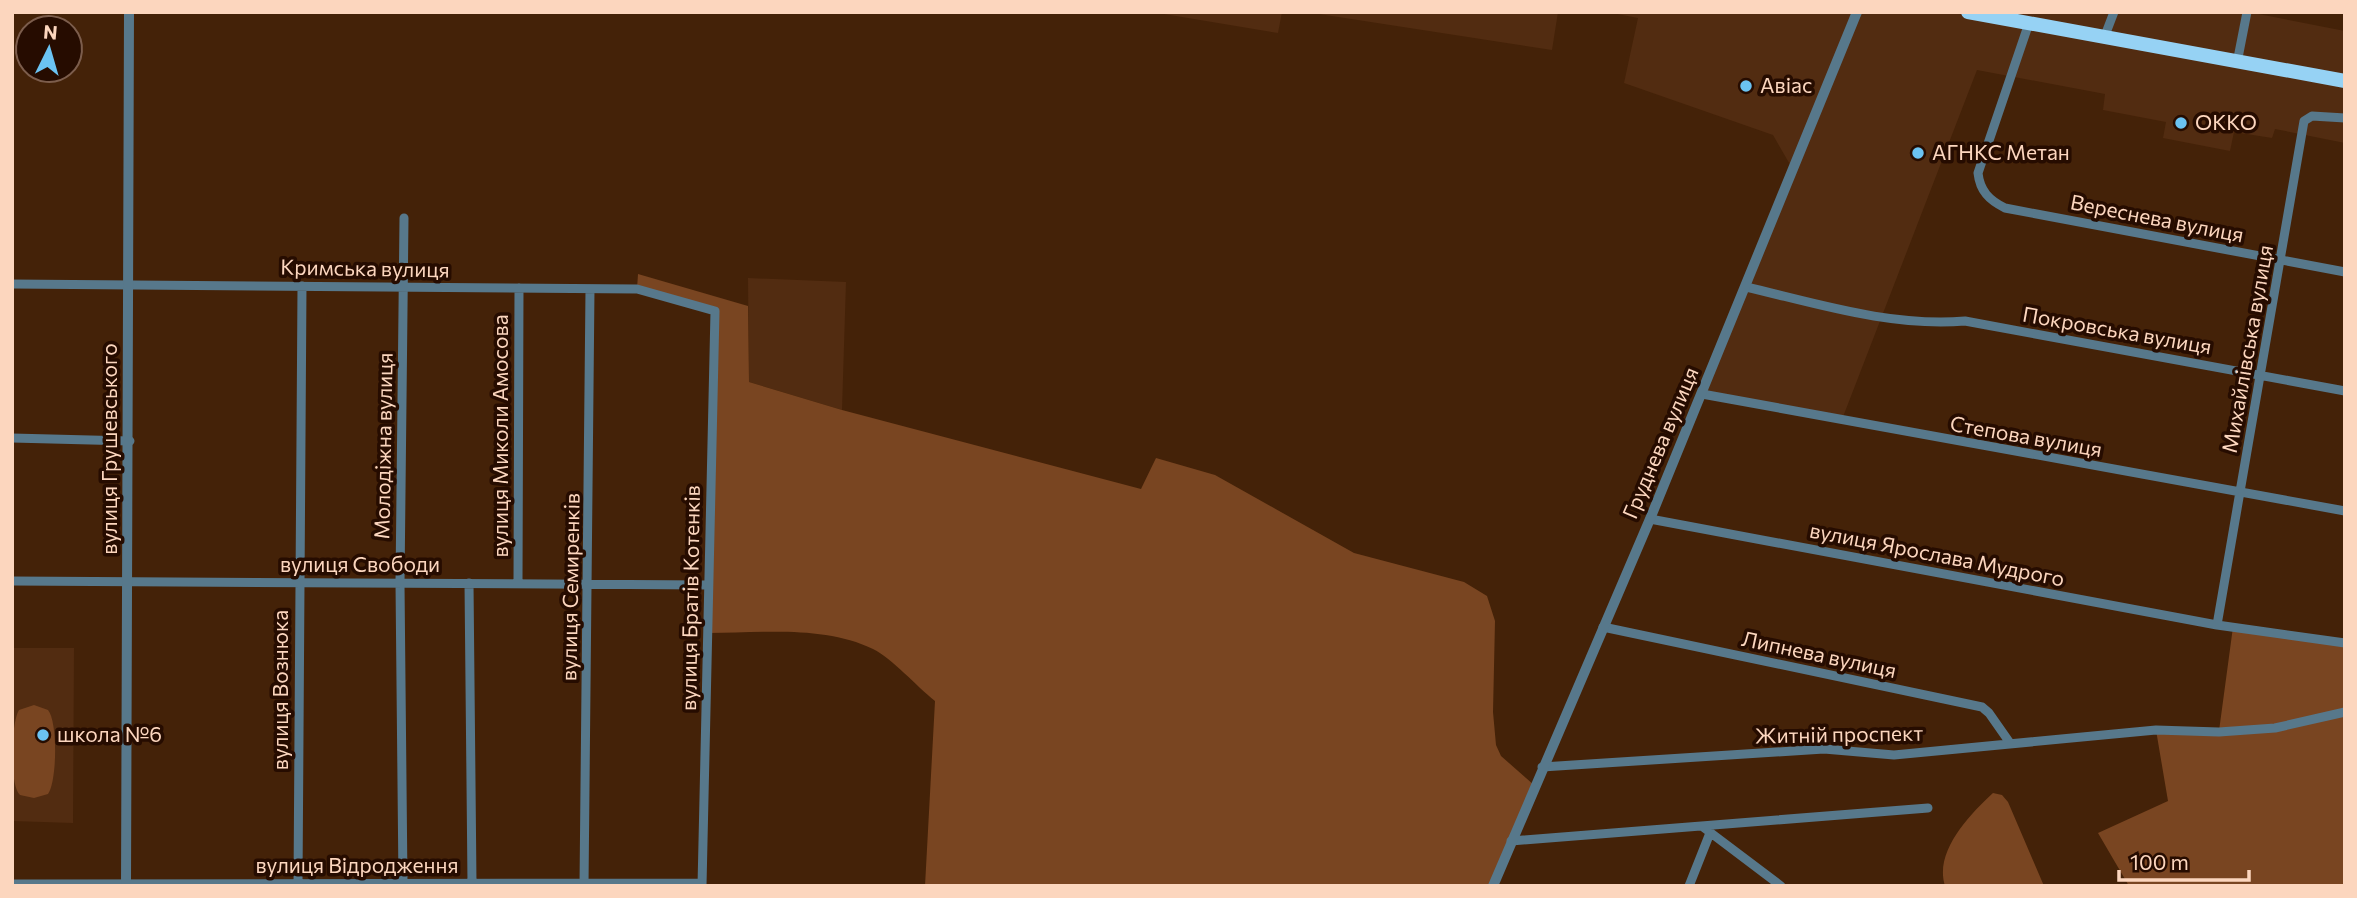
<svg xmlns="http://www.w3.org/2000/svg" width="2357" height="898" font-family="Commissioner,sans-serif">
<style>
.built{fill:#522c11}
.green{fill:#794521}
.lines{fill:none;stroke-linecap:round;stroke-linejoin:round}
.minor{stroke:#57788b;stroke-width:9}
.tertiary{stroke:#57788b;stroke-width:10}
.trunk{stroke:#96d2f4;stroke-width:14}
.poi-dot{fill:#6bc3f2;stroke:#260c00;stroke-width:2.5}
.labels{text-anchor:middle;stroke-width:7;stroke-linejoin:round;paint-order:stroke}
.poi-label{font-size:21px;fill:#fcd6be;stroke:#260c00;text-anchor:start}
.street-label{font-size:21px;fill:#fcd6be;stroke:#260c00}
</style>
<rect width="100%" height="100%" fill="#442208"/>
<path class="built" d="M1152 12H1282L1278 33Z
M1306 12H1558L1552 50Z
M1607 12H2248L2345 31V143L2275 129 2272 138 2234 132 2230 151 2163 138 2166 122 2103 110 2105 94 1977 70 1841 422 1702 394 1792 168 1773 135 1624 83 1638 18Z
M748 278 846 282 842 410 749 382Z
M12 648H74L73 823 12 821Z"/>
<path class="green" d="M638 274 748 306 749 382 842 410 1141 489 1156 458 1215 475 1354 553 1464 582 1487 596 1495 621 1493 712 1496 745 1501 756 1534 785 1493 886H925L935 701C916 686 893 659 873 649 824 625 761 633 708 633L715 311 637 289Z
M2233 627 2345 643V886H2129L2098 833 2168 801 2156 730 2219 731Z
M34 705 48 710C58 722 57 782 48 794L34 798 20 795C9 785 11 723 19 710Z
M1993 793 2002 795 2008 802 2044 886H1945C1934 852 1969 815 1993 793Z"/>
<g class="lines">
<path class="minor" d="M2029 23 1978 173C1980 191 1989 200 2005 208L2345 272
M2104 38 2114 12
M2237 63 2247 12
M12 284 637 289 715 311 702 886
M1746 287C1819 304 1890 327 1965 321L2345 391
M1702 394 2345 511
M12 438 130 441
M1650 519 2217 625 2345 643
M12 581 708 585
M469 583 472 883
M518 584 519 288
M2217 625 2304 121 2312 116 2345 118
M1603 627 1982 707 1989 713 2010 743
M1542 767 1824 749 1894 755 2156 730 2219 732 2275 728 2345 712
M1703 827 1781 886
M1511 841 1928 808
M403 883 400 583 404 218
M12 884 702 883
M298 884 302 286
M584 886 590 289
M1689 886 1710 833"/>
<path class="tertiary" d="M126 886 129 12
M1493 886 1650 519 1857 12"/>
<path class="trunk" d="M1968 12 2345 81"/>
</g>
<g class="poi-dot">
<circle cx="1746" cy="86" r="7"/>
<circle cx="2181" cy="123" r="7"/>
<circle cx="1918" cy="153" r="7"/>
<circle cx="43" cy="735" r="7"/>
</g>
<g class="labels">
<g class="poi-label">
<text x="1760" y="93">Авіас</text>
<text x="2195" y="130">ОККО</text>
<text x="1932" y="160">АГНКС Метан</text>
<text x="57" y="742">школа №6</text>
</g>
<g class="street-label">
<text transform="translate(2157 219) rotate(11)" y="7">Вереснева вулиця</text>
<text transform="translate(365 269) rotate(1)" y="7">Кримська вулиця</text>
<text transform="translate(2117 331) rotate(10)" y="7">Покровська вулиця</text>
<text transform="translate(2248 349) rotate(-80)" y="7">Михайлівська вулиця</text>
<text transform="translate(501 436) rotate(-90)" y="7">вулиця Миколи Амосова</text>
<text transform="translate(2026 437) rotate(10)" y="7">Степова вулиця</text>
<text transform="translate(1661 443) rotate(-67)" y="7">Груднева вулиця</text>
<text transform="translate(384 446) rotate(-89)" y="7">Молодіжна вулиця</text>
<text transform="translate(110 449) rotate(-90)" y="7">вулиця Грушевського</text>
<text transform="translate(1937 555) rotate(11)" y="7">вулиця Ярослава Мудрого</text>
<text x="360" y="572">вулиця Свободи</text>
<text transform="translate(571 587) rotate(-89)" y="7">вулиця Семиренків</text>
<text transform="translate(691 598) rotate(-89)" y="7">вулиця Братів Котенків</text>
<text transform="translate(1819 655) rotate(12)" y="7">Липнева вулиця</text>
<text transform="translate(281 690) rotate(-90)" y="7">вулиця Вознюка</text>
<text transform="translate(1839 735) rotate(-1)" y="7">Житній проспект</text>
<text x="357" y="873">вулиця Відродження</text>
</g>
</g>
<rect width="2357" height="898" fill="none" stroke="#fcd6be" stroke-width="28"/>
<g transform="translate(49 49) rotate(5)"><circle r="33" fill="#260c00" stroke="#7c5d4c" stroke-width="2"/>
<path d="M0-5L12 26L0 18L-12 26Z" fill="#6bc3f2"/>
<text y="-10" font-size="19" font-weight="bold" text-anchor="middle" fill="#fcd6be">N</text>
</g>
<path d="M2119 870v10h130v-10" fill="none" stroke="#fcd6be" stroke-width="3.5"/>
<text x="2130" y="870" font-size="21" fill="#fcd6be" stroke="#260c00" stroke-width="5" paint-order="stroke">100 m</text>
</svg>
